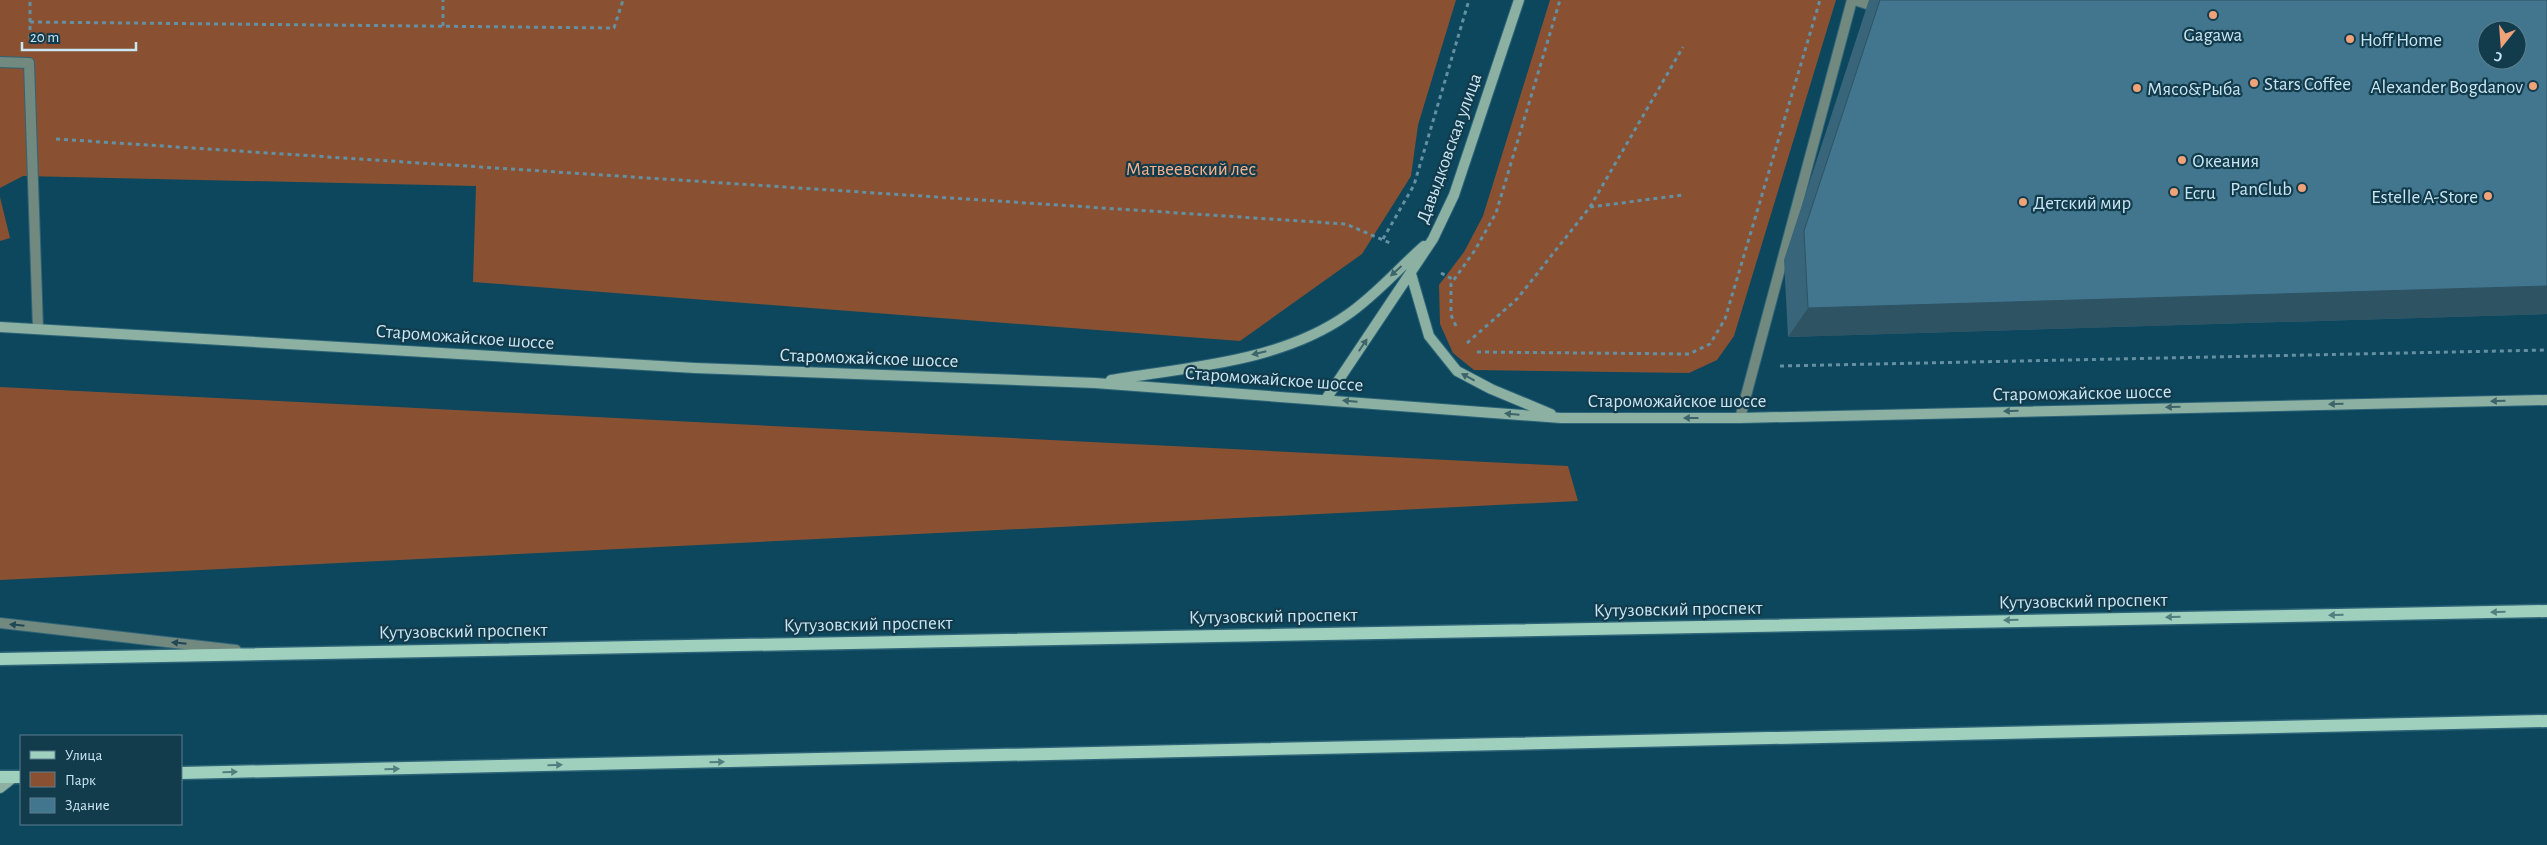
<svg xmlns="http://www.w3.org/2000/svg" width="2547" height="845" font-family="'Alegreya Sans',sans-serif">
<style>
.green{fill:#895132}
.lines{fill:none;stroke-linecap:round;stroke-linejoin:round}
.lane-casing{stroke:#2e6478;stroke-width:12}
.secondary-casing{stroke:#2e6478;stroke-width:12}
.primary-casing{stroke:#2e6478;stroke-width:15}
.path{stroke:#6490a2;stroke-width:3;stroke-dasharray:4 4;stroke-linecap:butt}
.lane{stroke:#72897f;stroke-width:10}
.secondary{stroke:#8cb1a2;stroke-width:10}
.primary{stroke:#9fd0bd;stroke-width:12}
.wall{fill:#38657a}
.shaded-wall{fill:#2e5363}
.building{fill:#41768e;stroke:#2e5363;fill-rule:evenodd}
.oneway{fill:#3d646a}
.oneway2{fill:#517e7f}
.oneway3{fill:#204754}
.poi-dot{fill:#f0a279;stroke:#123b4c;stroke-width:2}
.labels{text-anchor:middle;stroke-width:4.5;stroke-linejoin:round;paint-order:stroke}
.poi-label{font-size:19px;fill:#cbe6f3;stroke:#123b4c;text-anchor:start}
.street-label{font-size:19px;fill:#cbe6f3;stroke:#123b4c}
.park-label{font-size:19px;fill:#f9b18b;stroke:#123b4c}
</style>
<rect width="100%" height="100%" fill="#0c475d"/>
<path class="green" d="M0 0H1456L1418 125 1411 176 1362 254 1240 341 473 282 476 186 23 176 0 188Z
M1550 0H1836L1734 336 1717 360 1689 373 1474 370 1453 353 1440 324 1439 285 1464 252 1483 216Z
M0 197 10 238 0 241Z
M0 387 1568 466 1578 501 0 580Z"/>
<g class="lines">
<g class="lane-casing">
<path id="lane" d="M1855 0 1867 4
M0 62 29 63 38 329
M1740 418 1852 0
M0 623 236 650"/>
</g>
<g class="secondary-casing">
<path id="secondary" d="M1411 274 1429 336 1457 371 1491 389 1551 414
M0 327 695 368 1095 383 1561 418H1740L2547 400
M1111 380C1189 367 1280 362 1347 315 1375 296 1399 268 1424 246
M1326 399 1433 239 1454 195 1519 0
M0 788 14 777"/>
</g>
<g class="primary-casing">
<path id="primary" d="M0 659 2547 611
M181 773 2547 721
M0 777H21"/>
</g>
<path class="path" d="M30 22 614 28 623 0
M443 26V0
M30 38V0
M56 139 1346 224 1390 243
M1590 207 1683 195
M1383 239 1414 185 1469 0
M1441 273 1454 280
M1456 326 1451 315V284L1475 250 1496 213 1560 0
M1467 343 1517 299 1590 207 1683 47
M1477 352 1689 354 1710 344 1725 319 1820 0
M1780 366 2547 350"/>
<use href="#lane" class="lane"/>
<use href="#secondary" class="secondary"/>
<use href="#primary" class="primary"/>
</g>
<path class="wall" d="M1869 0H2547V314L1788 337 1784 260Z"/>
<path class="shaded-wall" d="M2547 286V314L1788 337 1808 308Z"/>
<path class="building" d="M1880 0H2547V286L1808 308 1804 231ZM2487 30H2517V60H2487Z"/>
<defs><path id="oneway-solid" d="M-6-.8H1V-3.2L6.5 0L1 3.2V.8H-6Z" transform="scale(1.25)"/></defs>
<g class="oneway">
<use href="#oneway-solid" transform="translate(1396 271) rotate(138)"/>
<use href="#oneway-solid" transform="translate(1363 345) rotate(-56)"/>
<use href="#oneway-solid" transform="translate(1259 353) rotate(167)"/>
<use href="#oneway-solid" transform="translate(1468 377) rotate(-152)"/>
<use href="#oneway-solid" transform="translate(1350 401) rotate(-175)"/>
<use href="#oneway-solid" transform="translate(2498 401) rotate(179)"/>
<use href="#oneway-solid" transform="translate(2336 404) rotate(179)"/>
<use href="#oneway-solid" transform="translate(2173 407) rotate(179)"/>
<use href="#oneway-solid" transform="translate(2011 411) rotate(178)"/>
<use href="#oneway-solid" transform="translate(1512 414) rotate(-175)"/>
<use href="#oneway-solid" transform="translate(1691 418) rotate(-180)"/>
</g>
<g class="oneway2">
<use href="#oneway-solid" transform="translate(2498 612) rotate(179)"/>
<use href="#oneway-solid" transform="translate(2336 615) rotate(179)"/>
<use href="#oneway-solid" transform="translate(2173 617) rotate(179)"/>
<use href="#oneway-solid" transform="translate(2011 620) rotate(179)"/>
<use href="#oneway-solid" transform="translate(717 762) rotate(-1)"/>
<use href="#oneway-solid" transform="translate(555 765) rotate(-1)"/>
<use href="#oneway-solid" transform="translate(392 769) rotate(-1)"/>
<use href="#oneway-solid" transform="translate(230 772) rotate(-1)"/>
</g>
<g class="oneway3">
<use href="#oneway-solid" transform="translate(17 625) rotate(-174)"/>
<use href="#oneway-solid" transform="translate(179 643) rotate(-174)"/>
</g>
<g class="poi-dot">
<circle cx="2213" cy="15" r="5"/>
<circle cx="2350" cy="39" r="5"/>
<circle cx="2254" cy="83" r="5"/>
<circle cx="2533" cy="86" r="5"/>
<circle cx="2137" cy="88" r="5"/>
<circle cx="2182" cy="160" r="5"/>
<circle cx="2302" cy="188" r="5"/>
<circle cx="2174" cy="192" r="5"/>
<circle cx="2488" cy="196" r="5"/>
<circle cx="2023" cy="202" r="5"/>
</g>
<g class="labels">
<g class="poi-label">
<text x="2213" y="41" text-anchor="middle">Gagawa</text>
<text x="2360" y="46">Hoff Home</text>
<text x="2264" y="90">Stars Coffee</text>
<text x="2523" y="93" text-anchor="end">Alexander Bogdanov</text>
<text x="2147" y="95">Мясо&amp;Рыба</text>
<text x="2192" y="167">Океания</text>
<text x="2292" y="195" text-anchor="end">PanClub</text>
<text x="2184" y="199">Ecru</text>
<text x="2478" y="203" text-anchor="end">Estelle A-Store</text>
<text x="2033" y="209">Детский мир</text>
</g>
<g class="street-label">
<text transform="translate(1448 148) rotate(-70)" y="7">Давыдковская улица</text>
<text transform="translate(465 336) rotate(4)" y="7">Староможайское шоссе</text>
<text transform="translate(869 357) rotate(2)" y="7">Староможайское шоссе</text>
<text transform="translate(1274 378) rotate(4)" y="7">Староможайское шоссе</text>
<text transform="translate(2082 392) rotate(-1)" y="7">Староможайское шоссе</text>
<text x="1677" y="407">Староможайское шоссе</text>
<text transform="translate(2083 600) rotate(-1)" y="7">Кутузовский проспект</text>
<text transform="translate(1678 608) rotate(-1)" y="7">Кутузовский проспект</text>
<text transform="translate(1273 615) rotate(-1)" y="7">Кутузовский проспект</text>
<text transform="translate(868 623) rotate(-1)" y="7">Кутузовский проспект</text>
<text transform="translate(463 630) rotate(-1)" y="7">Кутузовский проспект</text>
</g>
<g class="park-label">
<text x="1191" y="175">Матвеевский лес</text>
</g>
</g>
<rect x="20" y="735" width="162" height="90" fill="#123b4c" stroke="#5c7f8f"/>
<rect x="30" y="751" width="25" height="8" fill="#9fd0bd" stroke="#5c7f8f"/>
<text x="65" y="760" font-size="15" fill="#cbe6f3">Улица</text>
<rect x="30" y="772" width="25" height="15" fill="#895132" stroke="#5c7f8f"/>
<text x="65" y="785" font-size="15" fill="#cbe6f3">Парк</text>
<rect x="30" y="798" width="25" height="15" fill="#41768e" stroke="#5c7f8f"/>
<text x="65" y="810" font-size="15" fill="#cbe6f3">Здание</text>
<g transform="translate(2502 45) rotate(197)"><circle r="24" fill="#123b4c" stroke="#5c7f8f"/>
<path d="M0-4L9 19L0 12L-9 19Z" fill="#f0a279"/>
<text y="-8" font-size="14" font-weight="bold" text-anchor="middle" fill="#cbe6f3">С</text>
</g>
<path d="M22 42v8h114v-8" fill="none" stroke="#cbe6f3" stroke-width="2.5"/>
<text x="30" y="42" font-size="15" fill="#cbe6f3" stroke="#123b4c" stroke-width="4" paint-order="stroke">20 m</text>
</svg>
